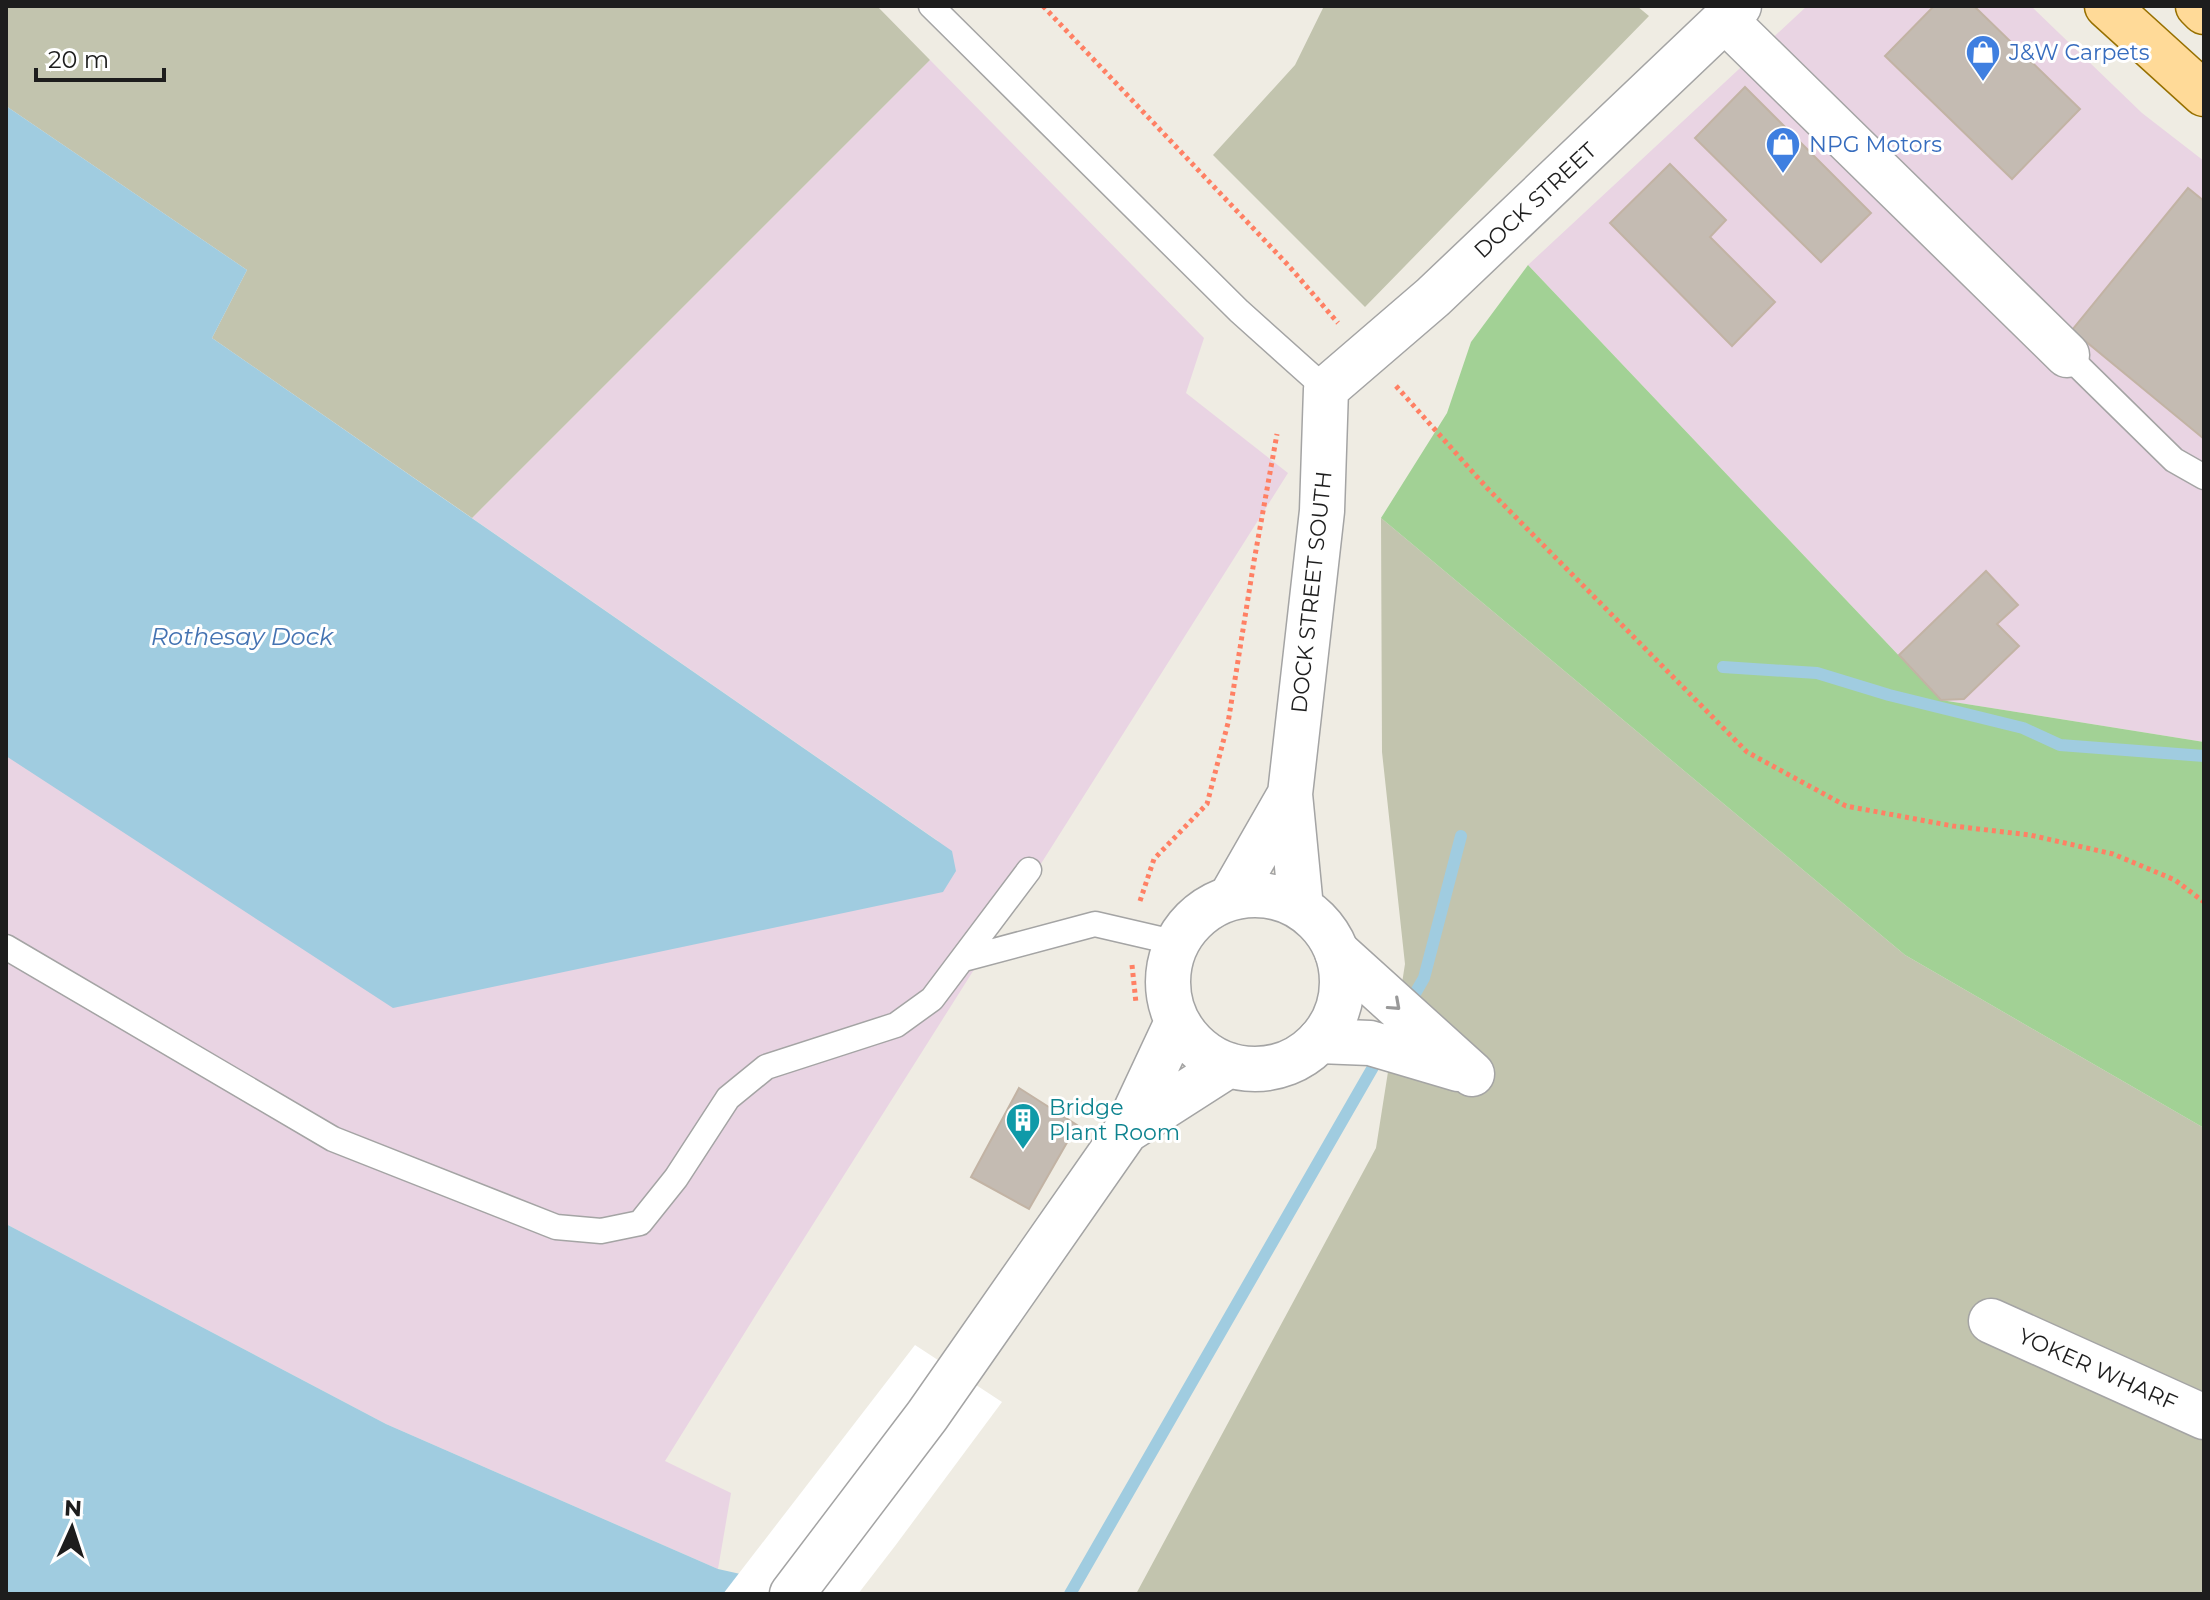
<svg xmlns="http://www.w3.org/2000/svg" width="2210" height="1600" font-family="Montserrat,sans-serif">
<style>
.industrial{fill:#e9d4e3}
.construction{fill:#c2c4ae}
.forest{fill:#a2d195}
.water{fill:#a0cce0}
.pier{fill:#fff}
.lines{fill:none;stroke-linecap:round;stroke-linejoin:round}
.stream{stroke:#a0cce0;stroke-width:12}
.building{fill:#c4bbb2;stroke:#c2b3a4;stroke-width:2}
.service-casing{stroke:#a4a4a4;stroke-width:27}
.minor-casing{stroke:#a4a4a4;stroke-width:47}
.tertiary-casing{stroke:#a4a4a4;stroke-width:47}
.primary-casing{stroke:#977000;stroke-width:47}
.path{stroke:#ff8064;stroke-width:5;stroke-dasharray:4 4;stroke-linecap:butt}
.service{stroke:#fff;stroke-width:24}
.minor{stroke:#fff;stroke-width:44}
.tertiary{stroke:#fff;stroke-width:44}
.primary{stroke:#ffda98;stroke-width:44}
.oneway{stroke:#999}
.labels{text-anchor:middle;stroke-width:6;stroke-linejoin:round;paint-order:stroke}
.shop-label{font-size:22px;fill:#366cbe;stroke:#fff;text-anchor:start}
.street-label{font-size:22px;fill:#1d1d1d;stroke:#fff}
.culture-label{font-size:22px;fill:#0d838f;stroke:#fff;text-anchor:start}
.water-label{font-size:24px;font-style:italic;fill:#4473b2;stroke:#fff}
</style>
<rect width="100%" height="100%" fill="#efece3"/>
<path class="industrial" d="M1807 6H2031L2142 113 2204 161V742L1941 700 1528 265Z
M930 60 1204 338 1186 393 1288 473 767 1297 665 1461 731 1493 718 1569 386 1424 6 1224V752L938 841 472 518Z"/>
<path class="construction" d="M6 6H877L930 60 472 518 212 338 247 270 6 106Z
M1324 6H1637L1649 16 1365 307 1213 155 1295 65Z
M1381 518 1905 955 2204 1128V1594H1136L1376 1148 1405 964 1382 752Z"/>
<path class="forest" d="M1528 265 1941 700 2204 742V1128L1905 955 1381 518 1447 413 1471 342Z"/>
<path class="water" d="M6 106 247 270 212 338 952 851 956 871 943 892 393 1008 6 756Z
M6 1224 386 1424 718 1569 830 1594H6Z"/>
<path class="pier" d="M915 1345 1002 1402 895 1546 858 1594H723Z"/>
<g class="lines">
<path class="stream" d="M1723 667 1817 673 1889 695 2023 728 2060 745 2204 756
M1409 1004 1424 978 1461 836
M1070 1594 1380 1055"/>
</g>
<path class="building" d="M1934 6H1974L2080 109 2012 179 1885 56Z
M1745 87 1871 213 1821 262 1695 138Z
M1670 164 1726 220 1710 237 1775 302 1732 346 1610 223Z
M2188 188 2204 201V439L2072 330Z
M1986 571 2018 605 1997 624 2019 646 1964 699 1941 700 1899 655Z
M1019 1088 1077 1125 1029 1209 971 1177Z"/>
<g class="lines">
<g class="service-casing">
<path id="service" d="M931 6 1239 311 1326 389
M2067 355 2174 460 2204 477
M6 947 333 1139 556 1227 601 1231 640 1223 676 1178 728 1098 766 1067 896 1025 932 999 1029 870
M964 959 1095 924 1177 943"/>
</g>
<g class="minor-casing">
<path id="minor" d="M1725 20 2067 355
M1337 952 1472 1074
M1319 1041 1370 1043 1458 1069
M1991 1321 2204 1417"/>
</g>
<g class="tertiary-casing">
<path id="tertiary" d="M1168 982a87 87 0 1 1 174 0a87 87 0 1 1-174 0Z
M1231 897 1290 794
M1301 908 1290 794 1322 511 1326 389 1433 297 1739 6
M1126 1131 1229 1065
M792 1594 927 1416 1126 1131 1177 1022"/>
</g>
<g class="primary-casing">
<path id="primary" d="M2107 6 2204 94
M2198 6 2204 12"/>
</g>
<path class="path" d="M1043 6 1288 265 1338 323
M1396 386 1487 488 1747 752 1846 806 1953 826 2030 835 2113 854 2175 880 2204 902
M1140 901 1154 859 1207 804 1228 723 1254 561 1277 434
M1132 965 1136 1003"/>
<use href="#service" class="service"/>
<use href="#minor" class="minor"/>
<use href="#tertiary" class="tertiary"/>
<use href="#primary" class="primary"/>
</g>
<defs><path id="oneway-chevron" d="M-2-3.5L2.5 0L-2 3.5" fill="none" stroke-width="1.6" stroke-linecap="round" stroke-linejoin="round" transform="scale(2)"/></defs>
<use class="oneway" href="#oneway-chevron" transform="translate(1395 1005) rotate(42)"/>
<defs>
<g id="shop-pin" transform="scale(1.8)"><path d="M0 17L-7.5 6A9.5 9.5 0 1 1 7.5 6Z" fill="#3f7fe0" stroke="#fff"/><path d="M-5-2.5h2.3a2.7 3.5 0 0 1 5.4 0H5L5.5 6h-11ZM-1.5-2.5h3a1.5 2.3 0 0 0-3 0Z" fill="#fff"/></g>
<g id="building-pin" transform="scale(1.8)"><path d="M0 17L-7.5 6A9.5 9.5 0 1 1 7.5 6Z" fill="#0f9aa8" stroke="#fff"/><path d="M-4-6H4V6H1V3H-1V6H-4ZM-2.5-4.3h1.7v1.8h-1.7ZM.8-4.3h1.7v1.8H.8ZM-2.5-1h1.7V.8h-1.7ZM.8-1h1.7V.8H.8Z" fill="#fff"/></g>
</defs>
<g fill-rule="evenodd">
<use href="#shop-pin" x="1983" y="52"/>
<use href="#shop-pin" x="1783" y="144"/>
<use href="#building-pin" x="1023" y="1120"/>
</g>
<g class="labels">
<g class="shop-label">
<text x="2009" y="60">J&amp;W Carpets</text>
<text x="1809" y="152">NPG Motors</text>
</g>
<g class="street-label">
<text transform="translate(1535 200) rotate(-43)" y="8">DOCK STREET</text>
<text transform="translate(1311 592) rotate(-84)" y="8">DOCK STREET SOUTH</text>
<text transform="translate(2098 1369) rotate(24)" y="8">YOKER WHARF</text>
</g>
<g class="culture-label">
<text x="1049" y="1115">Bridge<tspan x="1049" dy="25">Plant Room</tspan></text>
</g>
<g class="water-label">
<text x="242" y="645">Rothesay Dock</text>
</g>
</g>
<rect width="2210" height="1600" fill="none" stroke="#1d1d1d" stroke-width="16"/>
<g transform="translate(72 1528) rotate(3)" stroke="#ffffff" stroke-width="6" paint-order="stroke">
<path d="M0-6L14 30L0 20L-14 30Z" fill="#1d1d1d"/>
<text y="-12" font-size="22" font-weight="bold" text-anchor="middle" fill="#1d1d1d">N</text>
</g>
<path d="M36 68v12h128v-12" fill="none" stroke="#1d1d1d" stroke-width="4"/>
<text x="48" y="68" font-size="24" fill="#1d1d1d" stroke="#ffffff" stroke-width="6" paint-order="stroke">20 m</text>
</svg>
